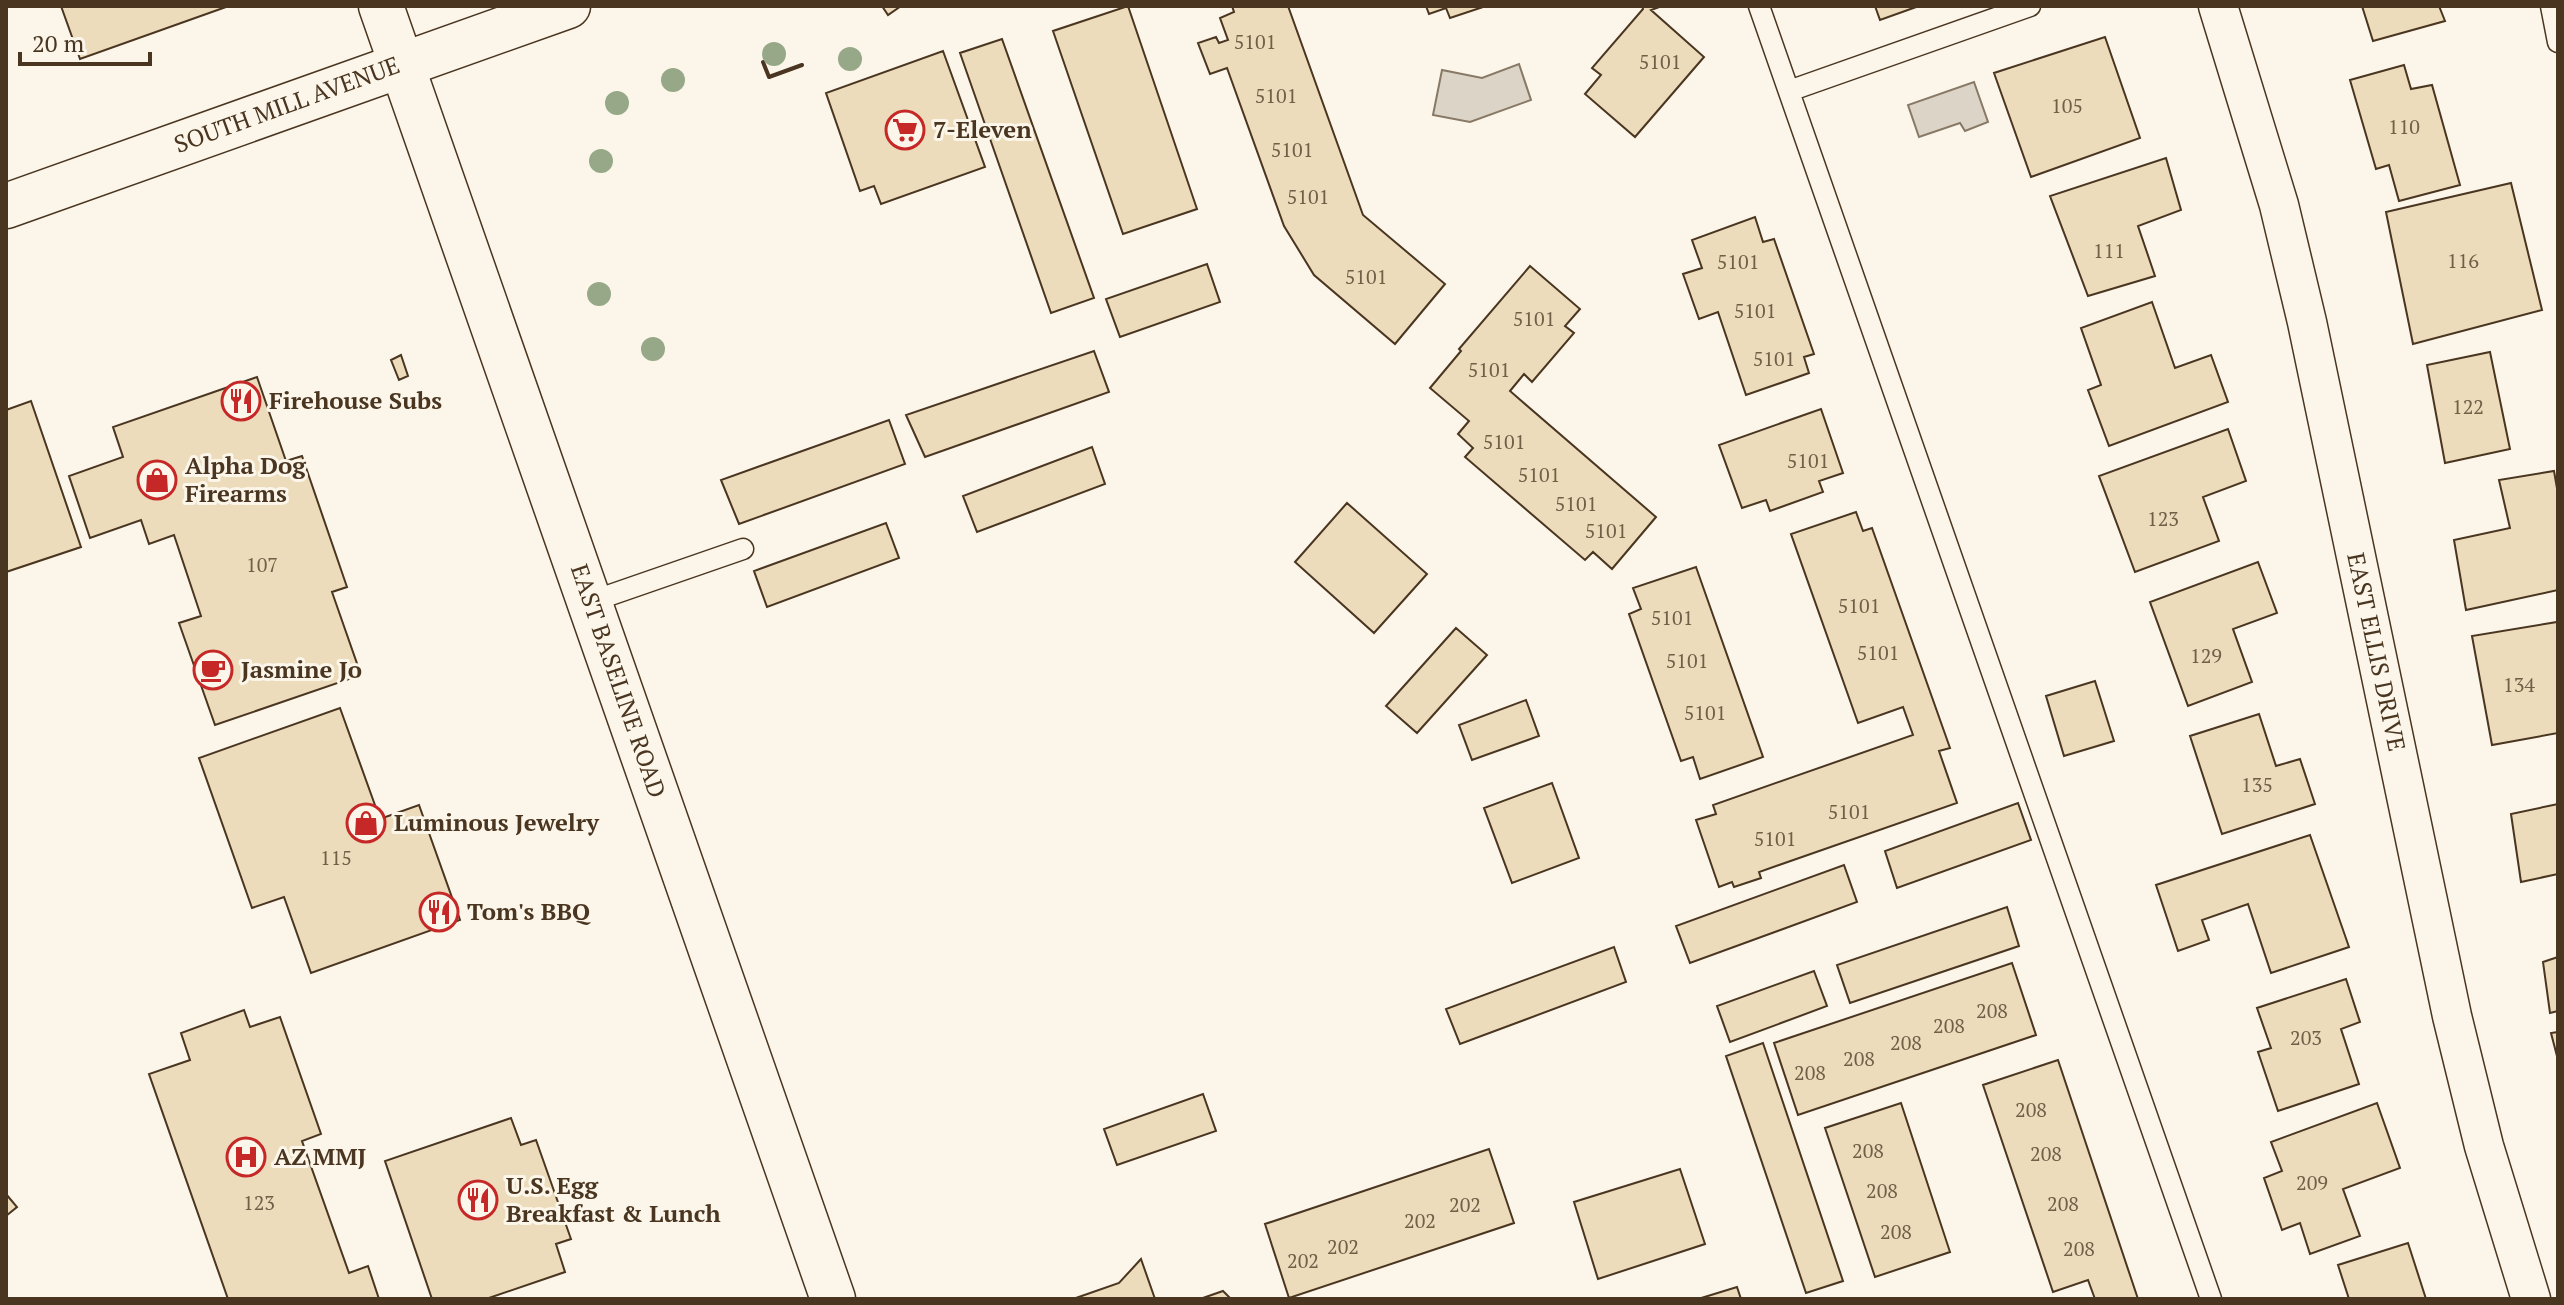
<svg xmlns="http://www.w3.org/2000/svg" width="2564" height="1305" font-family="'PT Serif',serif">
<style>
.water{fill:#dcd4c6;stroke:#887966;stroke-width:2}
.building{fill:#ecdcbc;stroke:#4a3520;stroke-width:2}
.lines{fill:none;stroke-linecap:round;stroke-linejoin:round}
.lane-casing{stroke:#4a3520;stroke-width:23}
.street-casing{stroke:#4a3520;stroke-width:41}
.secondary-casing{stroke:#4a3520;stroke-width:47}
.primary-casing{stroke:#4a3520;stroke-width:47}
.lane{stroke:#fbf6e9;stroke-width:20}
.street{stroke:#fbf6e9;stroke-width:38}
.secondary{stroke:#fbf6e9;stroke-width:44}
.primary{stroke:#fbf6e9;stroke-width:44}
.wall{stroke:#4a3520;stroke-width:4}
.tree{fill:#96a887}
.labels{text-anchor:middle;stroke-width:6;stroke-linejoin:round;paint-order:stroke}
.number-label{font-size:20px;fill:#725f47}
.street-label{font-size:24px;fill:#4a3520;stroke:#fbf6e9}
.poi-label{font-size:24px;font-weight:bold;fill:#4a3520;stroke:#fbf6e9;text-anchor:start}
</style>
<rect width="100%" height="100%" fill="#fbf6e9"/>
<path class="water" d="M1519 64 1531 100 1470 122 1433 115 1442 70 1482 78Z
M1974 82 1988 122 1965 131 1960 123 1919 137 1908 105Z"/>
<path class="building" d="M61 6H226V7L80 59Z
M882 6H901L888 15Z
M1128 6 1197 209 1123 234 1053 31Z
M1232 6H1288L1363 215 1445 284 1395 344 1314 275 1284 226 1227 68 1210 74 1198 43 1216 37 1219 43 1228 40 1220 18 1234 12Z
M1426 6H1486L1450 18 1446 8 1429 14Z
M1642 6H1662L1651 10 1704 57 1635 137 1585 94 1601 75 1592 68 1643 9Z
M1875 6H1919L1880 20Z
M2362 6H2439L2445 21 2373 41Z
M2105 37 2140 138 2031 177 1994 73Z
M1002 39 1094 298 1051 313 960 53Z
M943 51 985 167 881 204 874 186 860 191 826 93Z
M2404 65 2411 89 2432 85 2460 185 2399 201 2389 165 2376 169 2350 80Z
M2166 158 2181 210 2138 226 2155 276 2088 296 2050 196Z
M2511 183 2542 310 2413 344 2386 212Z
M1755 217 1763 242 1774 239 1814 354 1804 357 1809 373 1746 395 1718 312 1699 319 1683 274 1702 268 1692 240Z
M1207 264 1220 302 1120 337 1106 299Z
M1530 266 1580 309 1565 326 1574 333 1532 382 1524 374 1510 391 1656 517 1612 569 1593 552 1585 560 1465 457 1473 448 1458 434 1469 421 1430 388 1461 351 1459 349Z
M2152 302 2175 368 2211 355 2228 402 2109 446 2088 390 2101 385 2081 328Z
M1094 351 1109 392 925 457 906 415Z
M2490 352 2510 449 2445 463 2427 365Z
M401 355 408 376 399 380 391 360Z
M257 377 286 461 302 456 347 587 332 592 361 675 215 725 179 623 201 616 174 535 149 544 141 520 90 538 69 476 123 457 113 427Z
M31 401 81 547 6 572V410Z
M1821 409 1843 473 1819 481 1823 492 1770 511 1766 500 1742 508 1719 445Z
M889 420 905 464 739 524 721 480Z
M2228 429 2246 481 2203 497 2219 541 2135 572 2099 476Z
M1092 447 1105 484 977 532 963 496Z
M2554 471 2558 494V590L2466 610 2454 540 2510 528 2499 480Z
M1347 503 1427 574 1374 633 1295 562Z
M1856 512 1863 531 1872 528 1950 748 1939 751 1957 803 1759 872 1761 878 1734 887 1732 882 1719 887 1696 820 1716 814 1713 805 1913 735 1903 707 1858 723 1791 534Z
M886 523 899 558 767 607 754 571Z
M2258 562 2277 613 2233 629 2252 682 2188 706 2150 602Z
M1696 567 1763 757 1700 779 1693 757 1681 761 1629 614 1641 609 1633 588Z
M2557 622 2558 733 2492 745 2472 636Z
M1456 628 1487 655 1417 733 1386 706Z
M2095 681 2114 741 2064 756 2046 696Z
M1526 700 1539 736 1472 760 1459 725Z
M340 708 380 819 419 805 460 920 311 973 284 897 252 908 199 758Z
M2259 714 2276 766 2300 759 2315 804 2222 834 2190 736Z
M1552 783 1579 858 1512 883 1484 808Z
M2018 803 2031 840 1897 888 1885 851Z
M2558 804V874L2521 882 2511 814Z
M2310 835 2349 947 2271 973 2248 904 2202 920 2209 940 2178 951 2156 885Z
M1844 865 1857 902 1690 963 1676 926Z
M2007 907 2019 946 1850 1003 1837 965Z
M1614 947 1626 982 1460 1044 1446 1009Z
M2558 957V1011L2550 1013 2543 962Z
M2012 963 2036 1035 1798 1115 1774 1043Z
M1814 971 1827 1006 1730 1042 1717 1006Z
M2346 979 2360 1022 2341 1029 2359 1084 2278 1111 2258 1052 2271 1048 2257 1008Z
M244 1010 250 1027 280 1017 321 1134 302 1141 349 1273 368 1266 379 1299H228L149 1074 190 1060 181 1033Z
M2558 1032V1060L2551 1033Z
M1763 1043 1843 1281 1806 1293 1726 1056Z
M2058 1060 2138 1299H2095L2088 1280 2053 1292 1983 1085Z
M1203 1094 1216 1131 1117 1165 1104 1129Z
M1901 1103 1950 1252 1875 1277 1825 1128Z
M2377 1103 2400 1168 2343 1189 2360 1236 2310 1254 2300 1223 2282 1230 2264 1178 2282 1171 2271 1142Z
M511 1118 521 1145 536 1140 571 1239 556 1244 565 1272 486 1299H432L385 1161Z
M1489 1149 1514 1223 1289 1298 1265 1224Z
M1680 1169 1705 1244 1598 1279 1574 1202Z
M6 1194 17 1207 6 1216Z
M2408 1243 2426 1299H2349L2338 1265Z
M1141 1259 1155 1299H1073L1119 1283Z
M1737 1287 1741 1299H1698Z
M1223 1291 1231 1299H1200Z"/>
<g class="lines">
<g class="lane-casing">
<path id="lane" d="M1759 6 2211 1299
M2551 6 2558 42
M1789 91 2030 6
M590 602 743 549"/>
</g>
<g class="street-casing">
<path id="street" d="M2218 6 2279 205 2307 322 2452 1016 2484 1146 2531 1299"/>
</g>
<g class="secondary-casing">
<path id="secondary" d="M6 206 568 6"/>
</g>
<g class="primary-casing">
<path id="primary" d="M381 6 833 1299"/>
</g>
<use href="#lane" class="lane"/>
<use href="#street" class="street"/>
<use href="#secondary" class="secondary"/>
<use href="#primary" class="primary"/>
<path class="wall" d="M763 62 769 77 802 65"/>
</g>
<g class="tree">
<circle cx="774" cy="54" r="12"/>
<circle cx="850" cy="59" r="12"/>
<circle cx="673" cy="80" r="12"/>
<circle cx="617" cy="103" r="12"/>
<circle cx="601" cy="161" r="12"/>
<circle cx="599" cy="294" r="12"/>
<circle cx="653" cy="349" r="12"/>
</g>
<defs>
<g id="supermarket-ring" transform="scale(2)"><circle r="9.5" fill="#fbf6e9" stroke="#c62828" stroke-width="1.5"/><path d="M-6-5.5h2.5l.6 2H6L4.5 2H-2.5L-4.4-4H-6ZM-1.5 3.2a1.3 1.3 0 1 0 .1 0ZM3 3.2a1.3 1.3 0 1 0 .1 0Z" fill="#c62828"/></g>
<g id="restaurant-ring" transform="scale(2)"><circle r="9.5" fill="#fbf6e9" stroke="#c62828" stroke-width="1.5"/><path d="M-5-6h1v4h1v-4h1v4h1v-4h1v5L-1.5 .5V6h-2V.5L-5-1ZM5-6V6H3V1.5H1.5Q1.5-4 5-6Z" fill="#c62828"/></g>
<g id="shop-ring" transform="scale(2)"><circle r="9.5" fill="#fbf6e9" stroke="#c62828" stroke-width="1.5"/><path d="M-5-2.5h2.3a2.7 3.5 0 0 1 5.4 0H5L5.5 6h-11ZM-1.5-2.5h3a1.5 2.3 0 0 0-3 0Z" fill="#c62828"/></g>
<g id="cafe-ring" transform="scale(2)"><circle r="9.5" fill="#fbf6e9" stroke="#c62828" stroke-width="1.5"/><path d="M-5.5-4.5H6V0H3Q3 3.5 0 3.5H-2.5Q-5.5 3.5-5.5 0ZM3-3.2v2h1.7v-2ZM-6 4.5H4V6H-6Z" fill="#c62828"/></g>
<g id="hospital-ring" transform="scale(2)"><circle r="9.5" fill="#fbf6e9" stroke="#c62828" stroke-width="1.5"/><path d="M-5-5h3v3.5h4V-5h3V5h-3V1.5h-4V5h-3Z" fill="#c62828"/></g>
</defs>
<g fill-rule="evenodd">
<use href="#supermarket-ring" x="905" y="130"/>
<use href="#restaurant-ring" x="241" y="401"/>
<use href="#shop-ring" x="157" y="480"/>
<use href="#cafe-ring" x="213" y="670"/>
<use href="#shop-ring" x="366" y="823"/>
<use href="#restaurant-ring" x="439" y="912"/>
<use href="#hospital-ring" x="246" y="1157"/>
<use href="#restaurant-ring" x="478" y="1200"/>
</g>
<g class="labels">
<g class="number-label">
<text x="1255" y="49">5101</text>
<text x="1660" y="69">5101</text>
<text x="1276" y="103">5101</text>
<text x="2067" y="113">105</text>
<text x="2404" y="134">110</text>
<text x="1292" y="157">5101</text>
<text x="1308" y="204">5101</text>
<text x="2109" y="258">111</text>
<text x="2463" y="268">116</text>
<text x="1738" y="269">5101</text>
<text x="1366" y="284">5101</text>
<text x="1755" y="318">5101</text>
<text x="1534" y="326">5101</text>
<text x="1774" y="366">5101</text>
<text x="1489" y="377">5101</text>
<text x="2468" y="414">122</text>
<text x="1504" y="449">5101</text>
<text x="1808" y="468">5101</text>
<text x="1539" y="482">5101</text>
<text x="1576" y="511">5101</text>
<text x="2163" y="526">123</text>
<text x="1606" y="538">5101</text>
<text x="262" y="572">107</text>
<text x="1859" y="613">5101</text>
<text x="1672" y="625">5101</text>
<text x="1878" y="660">5101</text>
<text x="2206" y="663">129</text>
<text x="1687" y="668">5101</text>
<text x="2519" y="692">134</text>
<text x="1705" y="720">5101</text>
<text x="2257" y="792">135</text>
<text x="1849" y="819">5101</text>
<text x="1775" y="846">5101</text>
<text x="336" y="865">115</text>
<text x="1992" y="1018">208</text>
<text x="1949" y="1033">208</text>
<text x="2306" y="1045">203</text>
<text x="1906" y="1050">208</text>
<text x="1859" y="1066">208</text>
<text x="1810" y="1080">208</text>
<text x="2031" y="1117">208</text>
<text x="1868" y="1158">208</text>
<text x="2046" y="1161">208</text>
<text x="2312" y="1190">209</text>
<text x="1882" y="1198">208</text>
<text x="259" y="1210">123</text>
<text x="2063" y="1211">208</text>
<text x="1465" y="1212">202</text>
<text x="1420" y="1228">202</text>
<text x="1896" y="1239">208</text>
<text x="1343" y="1254">202</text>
<text x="2079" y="1256">208</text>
<text x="1303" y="1268">202</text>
</g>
<g class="street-label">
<text transform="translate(287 105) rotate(-20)" y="8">SOUTH MILL AVENUE</text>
<text transform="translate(2376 652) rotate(78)" y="8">EAST ELLIS DRIVE</text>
<text transform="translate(618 681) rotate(71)" y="8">EAST BASELINE ROAD</text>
</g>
<g class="poi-label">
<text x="933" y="138">7-Eleven</text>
<text x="269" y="409">Firehouse Subs</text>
<text x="185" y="474">Alpha Dog<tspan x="185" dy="28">Firearms</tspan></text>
<text x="241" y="678">Jasmine Jo</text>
<text x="394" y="831">Luminous Jewelry</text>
<text x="467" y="920">Tom's BBQ</text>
<text x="274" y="1165">AZ MMJ</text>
<text x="506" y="1194">U.S. Egg<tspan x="506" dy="28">Breakfast &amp; Lunch</tspan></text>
</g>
</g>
<rect width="2564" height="1305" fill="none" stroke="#4a3520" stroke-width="16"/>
<path d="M20 52v12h130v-12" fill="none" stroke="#4a3520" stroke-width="4"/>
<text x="32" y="52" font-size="24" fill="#4a3520" stroke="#fbf6e9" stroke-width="6" paint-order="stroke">20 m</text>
</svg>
